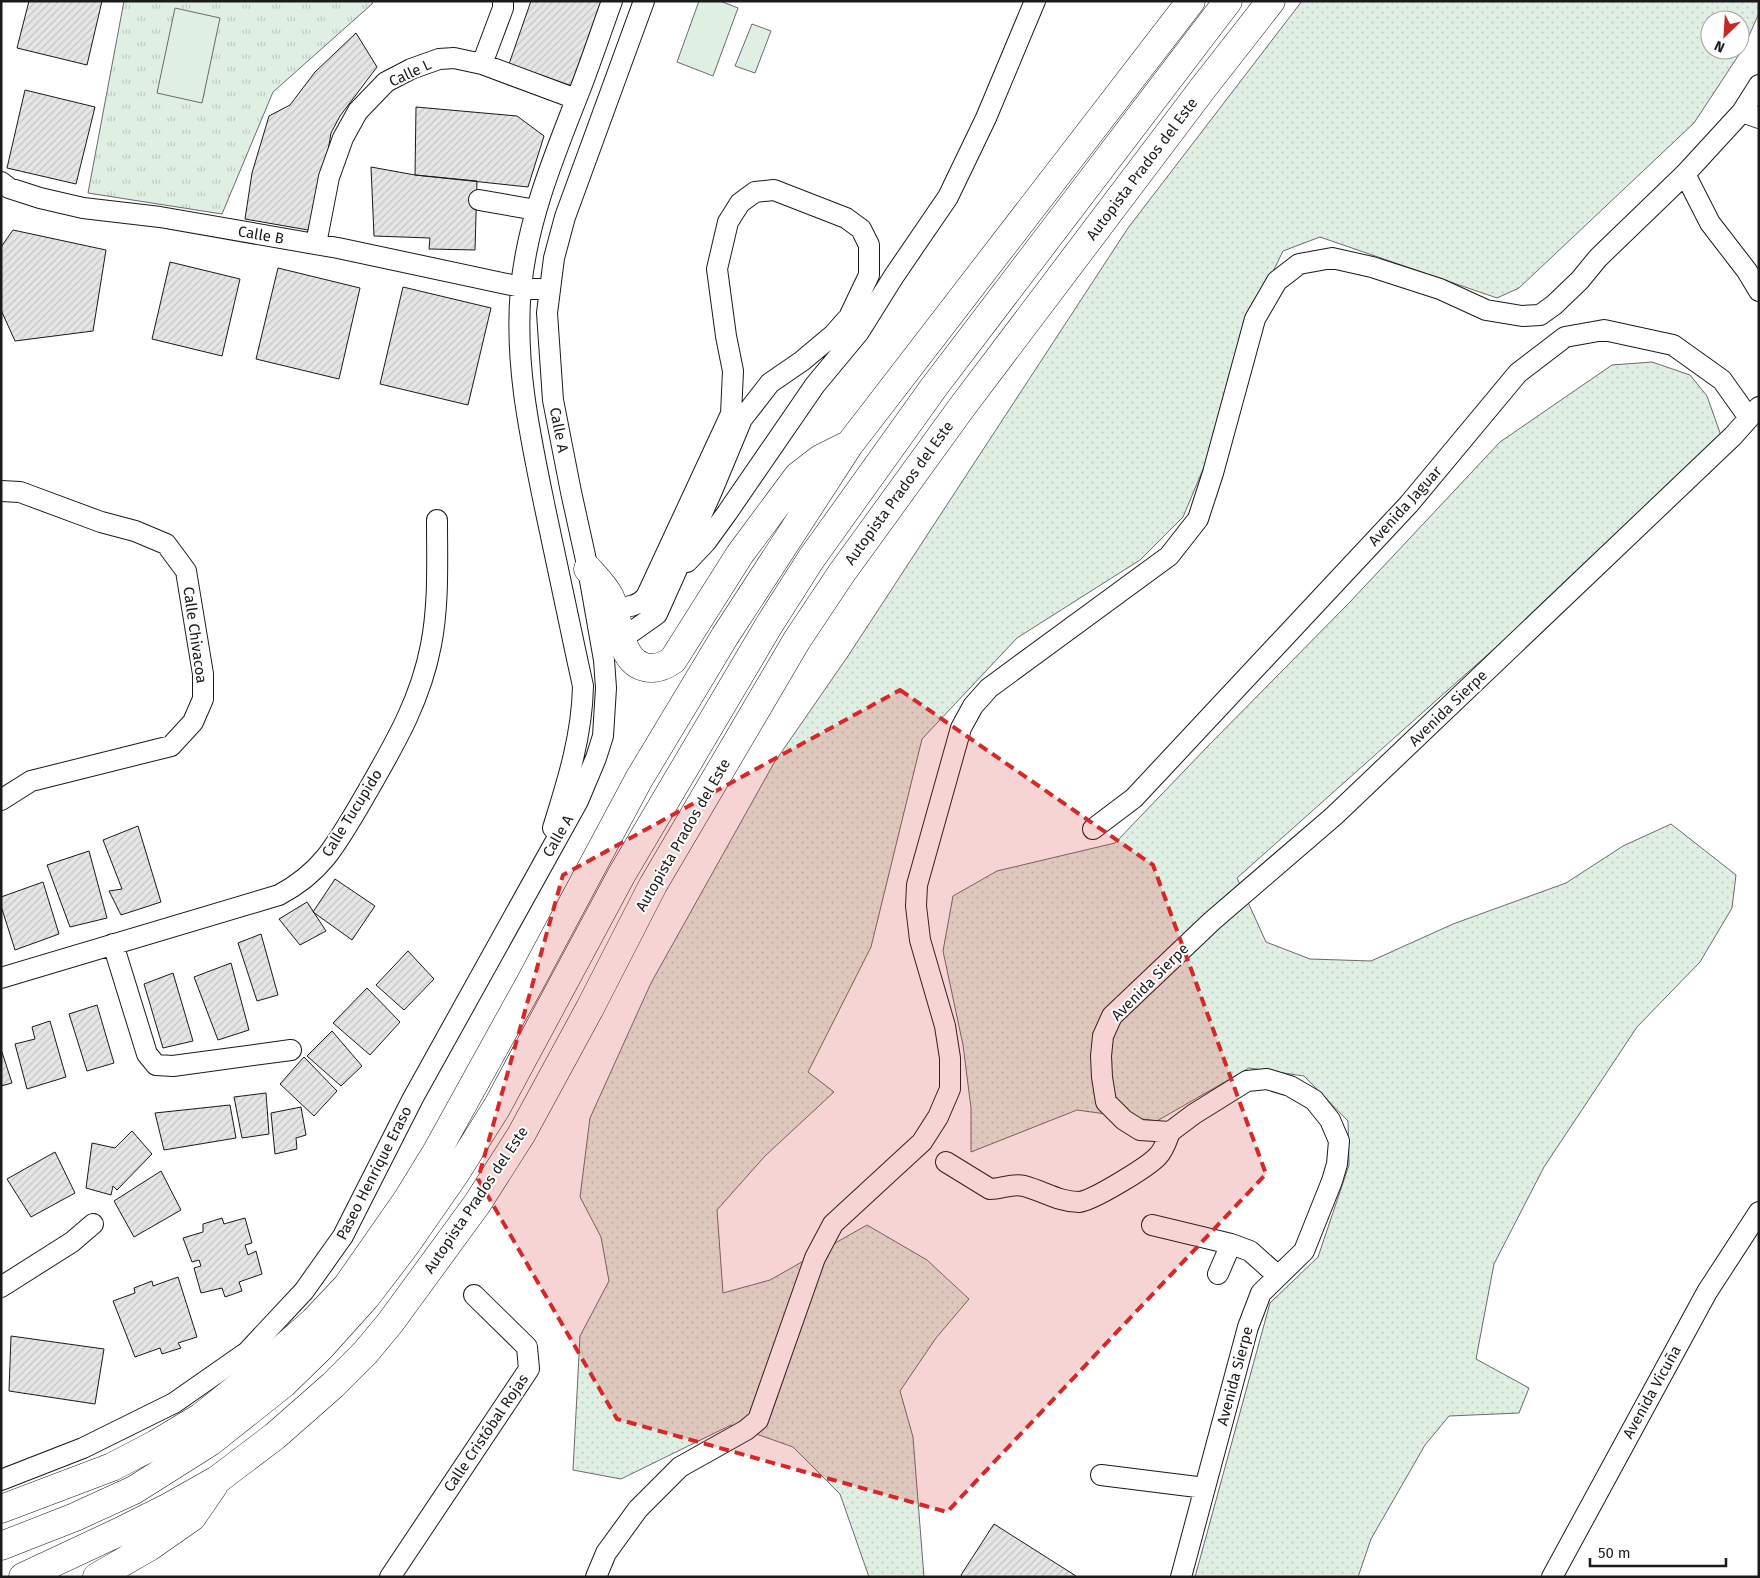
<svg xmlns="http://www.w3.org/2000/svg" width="1760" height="1578" font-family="'Fira Sans',sans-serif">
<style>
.grass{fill:url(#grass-dots);stroke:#6a6a6a;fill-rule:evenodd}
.park{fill:url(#park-tufts);stroke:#6a6a6a}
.pitch{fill:#e0efe3;stroke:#6a6a6a}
.building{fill:url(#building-hatch);stroke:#1a1a1a}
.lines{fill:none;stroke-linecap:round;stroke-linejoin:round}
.minor-casing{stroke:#1a1a1a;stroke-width:22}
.highway-casing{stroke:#1a1a1a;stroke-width:29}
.minor{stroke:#fff;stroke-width:20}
.highway{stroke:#fff;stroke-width:28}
.marked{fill:#d62828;fill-opacity:0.2;stroke:#d62828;stroke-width:4;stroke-dasharray:10 6;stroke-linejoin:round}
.labels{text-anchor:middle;stroke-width:4;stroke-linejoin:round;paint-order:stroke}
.street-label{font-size:15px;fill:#1a1a1a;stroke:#fff}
</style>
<defs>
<pattern id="grass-dots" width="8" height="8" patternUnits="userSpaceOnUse" patternTransform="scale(1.25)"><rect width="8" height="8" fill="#e0efe3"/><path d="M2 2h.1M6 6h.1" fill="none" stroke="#c0ccc2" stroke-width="1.8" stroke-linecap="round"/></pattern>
<pattern id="park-tufts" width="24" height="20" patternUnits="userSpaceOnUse" patternTransform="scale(1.25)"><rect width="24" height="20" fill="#e0efe3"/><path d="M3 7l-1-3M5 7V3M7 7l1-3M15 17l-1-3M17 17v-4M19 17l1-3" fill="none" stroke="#c0ccc2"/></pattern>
<pattern id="building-hatch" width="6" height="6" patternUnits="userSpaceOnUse" patternTransform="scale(1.25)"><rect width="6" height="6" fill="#e6e6e6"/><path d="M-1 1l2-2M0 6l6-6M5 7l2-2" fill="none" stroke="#c5c5c5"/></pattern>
</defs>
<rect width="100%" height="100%" fill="#fff"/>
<path class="grass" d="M1302 1H1759V13L1744 47 1694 123 1519 288 1497 298 1320 237 1283 251 1250 319 1222 424 1183 517 1140 560 1017 638 922 739 871 947 808 1072 834 1092 765 1156 717 1210 723 1293 770 1280 867 1225 927 1260 969 1299 936 1338 900 1391 913 1437 924 1577H869L840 1494 793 1447 731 1425 621 1479 573 1470 580 1336 609 1281 601 1237 580 1197 590 1118 651 983 774 763 848 656 1128 228ZM1710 20H1740V50H1710Z
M1652 362 1690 375 1707 396 1724 444 1237 878 1266 942 1310 959 1371 961 1453 924 1566 883 1623 846 1671 824 1736 875 1732 908 1700 962 1637 1027 1544 1167 1494 1264 1476 1359 1529 1388 1519 1413 1449 1416 1425 1445 1371 1539 1358 1577H1195L1270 1303 1318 1257 1349 1165 1348 1121 1304 1076 1249 1068 1157 1121 1077 1110 971 1152V1108L963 1045 943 951 953 896 997 871 1115 843 1208 746 1349 603 1500 442 1612 365Z"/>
<path class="park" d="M124 1H373L372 4 273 92 222 214 88 193Z"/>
<path class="pitch" d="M699 1H720L738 8 713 76 677 62Z
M175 8 220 18 202 103 157 93Z
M752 24 771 31 755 73 735 66Z"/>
<path class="building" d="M29 1H102L87 65 17 48Z
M531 1H601L572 86 509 64Z
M356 33 377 67 340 116 331 133 324 175 308 230 245 219 252 173 269 116 290 105 315 72Z
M25 90 95 107 76 184 7 168Z
M416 107 517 116 544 136 528 187 415 175Z
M371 167 415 175 477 181 475 250 429 249 430 238 374 236Z
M13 230 106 250 93 331 15 341 1 310V247Z
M170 262 240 279 222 356 152 339Z
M278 268 360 288 339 379 256 359Z
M403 287 491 308 468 405 380 384Z
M138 826 161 902 121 915 109 891 122 889 103 840Z
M89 851 107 918 70 927 47 865Z
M335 879 375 906 352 940 313 912Z
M43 882 59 934 15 950 1 906V897Z
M307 902 326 931 300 945 279 919Z
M261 934 278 995 257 1001 238 943Z
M408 951 434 979 404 1010 376 985Z
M231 963 249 1030 218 1040 194 977Z
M173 973 193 1041 163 1048 144 984Z
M367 988 400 1022 370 1055 333 1023Z
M97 1005 114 1063 87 1071 69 1014Z
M50 1021 66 1077 27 1089 15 1044 35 1039 32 1027Z
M332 1031 362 1066 341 1086 307 1056Z
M1 1049 12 1083 1 1086Z
M304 1057 337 1091 314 1116 280 1084Z
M266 1093 269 1134 242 1138 234 1097Z
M230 1105 236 1138 164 1150 155 1113Z
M301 1107 306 1135 296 1138 297 1149 275 1154 271 1113Z
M132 1131 152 1154 117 1190 113 1186 111 1195 86 1188 92 1143 115 1148Z
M55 1152 75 1193 31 1217 7 1179Z
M161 1171 181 1210 134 1237 114 1201Z
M222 1218 224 1224 245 1218 252 1243 245 1245 248 1255 256 1251 262 1274 239 1282 242 1291 225 1297 222 1288 201 1293 194 1268 201 1266 199 1260 192 1262 183 1238 203 1232V1224Z
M178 1277 197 1337 178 1343 181 1348 162 1354 160 1348 135 1357 113 1301 135 1293 134 1288 152 1281 153 1286Z
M11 1336 104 1349 95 1404 9 1391Z
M994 1524 1076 1576 1075 1577H963L961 1575Z"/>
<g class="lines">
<g class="minor-casing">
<path id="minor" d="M482 64 503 8V1
M1742 112 1759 118
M1685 174 1710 223 1747 271 1759 291
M1 182 9 188 40 198 83 208 160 217 338 248 521 287 550 290
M479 200 536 210
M316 244 329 177 343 138 358 111 386 82 411 69 439 59 454 58 482 64 576 99
M1 491 20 492 101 522 135 531 166 544 186 571 203 674V699L193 722 171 746 31 781 1 800
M687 562 706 542 727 513 815 385 859 332 894 276 948 197 986 118 1035 1
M612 606C625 609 640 606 647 595L731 414 733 371 726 336 717 269 728 222 740 203 755 192 774 190 846 218 861 229 869 245V275L849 317 833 335 802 361 770 383 742 419 712 491 657 614 633 631 627 633 621 638
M553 828C568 780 582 736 583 686 570 627 558 568 545 508 530 435 514 363 521 288 527 223 552 161 576 100 589 68 600 34 612 1
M1093 829 1134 798 1409 504 1518 373 1565 337 1604 330 1673 345 1722 380 1749 418
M113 944 147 1054 156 1065 173 1066 291 1050
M1 978 279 895C296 886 313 873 326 857 343 835 356 811 370 787 397 740 421 698 431 645 439 604 437 562 437 520
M946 1162 990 1189C1002 1189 1012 1183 1024 1186 1043 1191 1059 1202 1079 1202 1092 1201 1148 1167 1158 1156 1164 1150 1167 1140 1170 1132
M1152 1225 1231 1244 1250 1251 1278 1276
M1218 1274 1231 1244
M1 1287 72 1242 93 1224
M1101 1475 1205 1488
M1 1480 83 1448 174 1403 247 1352 304 1291 343 1236 413 1098 578 801 596 758 603 736 606 688 604 660 588 569 571 492 553 400 547 313 554 258 565 217 644 1
M390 1577 529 1369 527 1347 474 1295
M596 1577 606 1553 638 1509 680 1467 746 1430 758 1420 815 1258 833 1224 922 1142 938 1117 950 1089V1058L945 1026 920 940 916 906 917 885 961 728 973 706 989 688 1169 556 1198 519 1213 473 1255 319 1277 281 1299 264 1332 258 1372 267 1440 289 1486 310 1522 316 1540 315 1554 305 1580 280 1598 258 1685 174 1742 112 1759 85
M1181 1577 1248 1327 1261 1293 1304 1251 1332 1181 1337 1164 1339 1141 1330 1120 1314 1100 1290 1086 1267 1079 1247 1081 1194 1114 1170 1132 1140 1130 1124 1120 1106 1102 1102 1077 1101 1056 1103 1036 1112 1016 1212 921 1334 816 1733 436 1759 407
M1552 1577 1707 1292 1759 1212"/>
</g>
<g class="highway-casing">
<path id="highway" d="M588 569C595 577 605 587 610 597 620 619 618 668 652 668 660 668 666 665 673 660L740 554 798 476 820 459 846 446
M1 1509 112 1467 156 1444 201 1417 246 1381 314 1321 347 1286 407 1200 437 1151 531 981 639 779 725 636 849 445 1191 1
M1 1546 75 1517 134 1490 210 1442 283 1384 321 1347 366 1297 405 1246 455 1174 497 1107 622 874 769 625 811 559 934 387 1228 1
M23 1577 119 1532 169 1507 217 1480 275 1436 333 1385 365 1353 390 1323 477 1204 521 1135 590 1008 653 885 797 640 841 574 962 407 1203 88 1271 1
M97 1577 149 1547 192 1517 214 1485"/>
</g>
<use href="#minor" class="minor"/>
<use href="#highway" class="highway"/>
</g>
<path class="marked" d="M900 690 1153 865 1266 1174 947 1512 617 1419 478 1179 563 875Z"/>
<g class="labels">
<g class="street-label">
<text transform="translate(410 73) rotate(-25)" y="5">Calle L</text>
<text transform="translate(1142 169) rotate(-53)" y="5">Autopista Prados del Este</text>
<text transform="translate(261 235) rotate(10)" y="5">Calle B</text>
<text transform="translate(559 430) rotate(79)" y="5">Calle A</text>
<text transform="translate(899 493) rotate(-54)" y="5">Autopista Prados del Este</text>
<text transform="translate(1405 506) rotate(-48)" y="5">Avenida Jaguar</text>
<text transform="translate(195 635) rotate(82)" y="5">Calle Chivacoa</text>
<text transform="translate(1448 708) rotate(-44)" y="5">Avenida Sierpe</text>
<text transform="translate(352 813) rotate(-58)" y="5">Calle Tucupido</text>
<text transform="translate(683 835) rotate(-60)" y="5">Autopista Prados del Este</text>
<text transform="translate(558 836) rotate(-60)" y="5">Calle A</text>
<text transform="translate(1150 982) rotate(-45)" y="5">Avenida Sierpe</text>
<text transform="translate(374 1173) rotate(-63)" y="5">Paseo Henrique Eraso</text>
<text transform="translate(476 1200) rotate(-56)" y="5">Autopista Prados del Este</text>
<text transform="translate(1235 1376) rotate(-75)" y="5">Avenida Sierpe</text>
<text transform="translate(1652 1392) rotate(-61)" y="5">Avenida Vicuña</text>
<text transform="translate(486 1433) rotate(-56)" y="5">Calle Cristóbal Rojas</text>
</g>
</g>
<rect width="1760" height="1578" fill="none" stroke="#1a1a1a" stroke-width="5"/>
<g transform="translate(1725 35) rotate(205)"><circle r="24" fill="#ffffff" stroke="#a3a3a3"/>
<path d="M0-4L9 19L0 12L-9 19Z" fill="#c62828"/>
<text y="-8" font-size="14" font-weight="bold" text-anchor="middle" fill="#1a1a1a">N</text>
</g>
<path d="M1590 1558v8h136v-8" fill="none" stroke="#1a1a1a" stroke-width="2.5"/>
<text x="1598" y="1558" font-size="15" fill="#1a1a1a" stroke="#ffffff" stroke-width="4" paint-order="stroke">50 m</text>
</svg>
